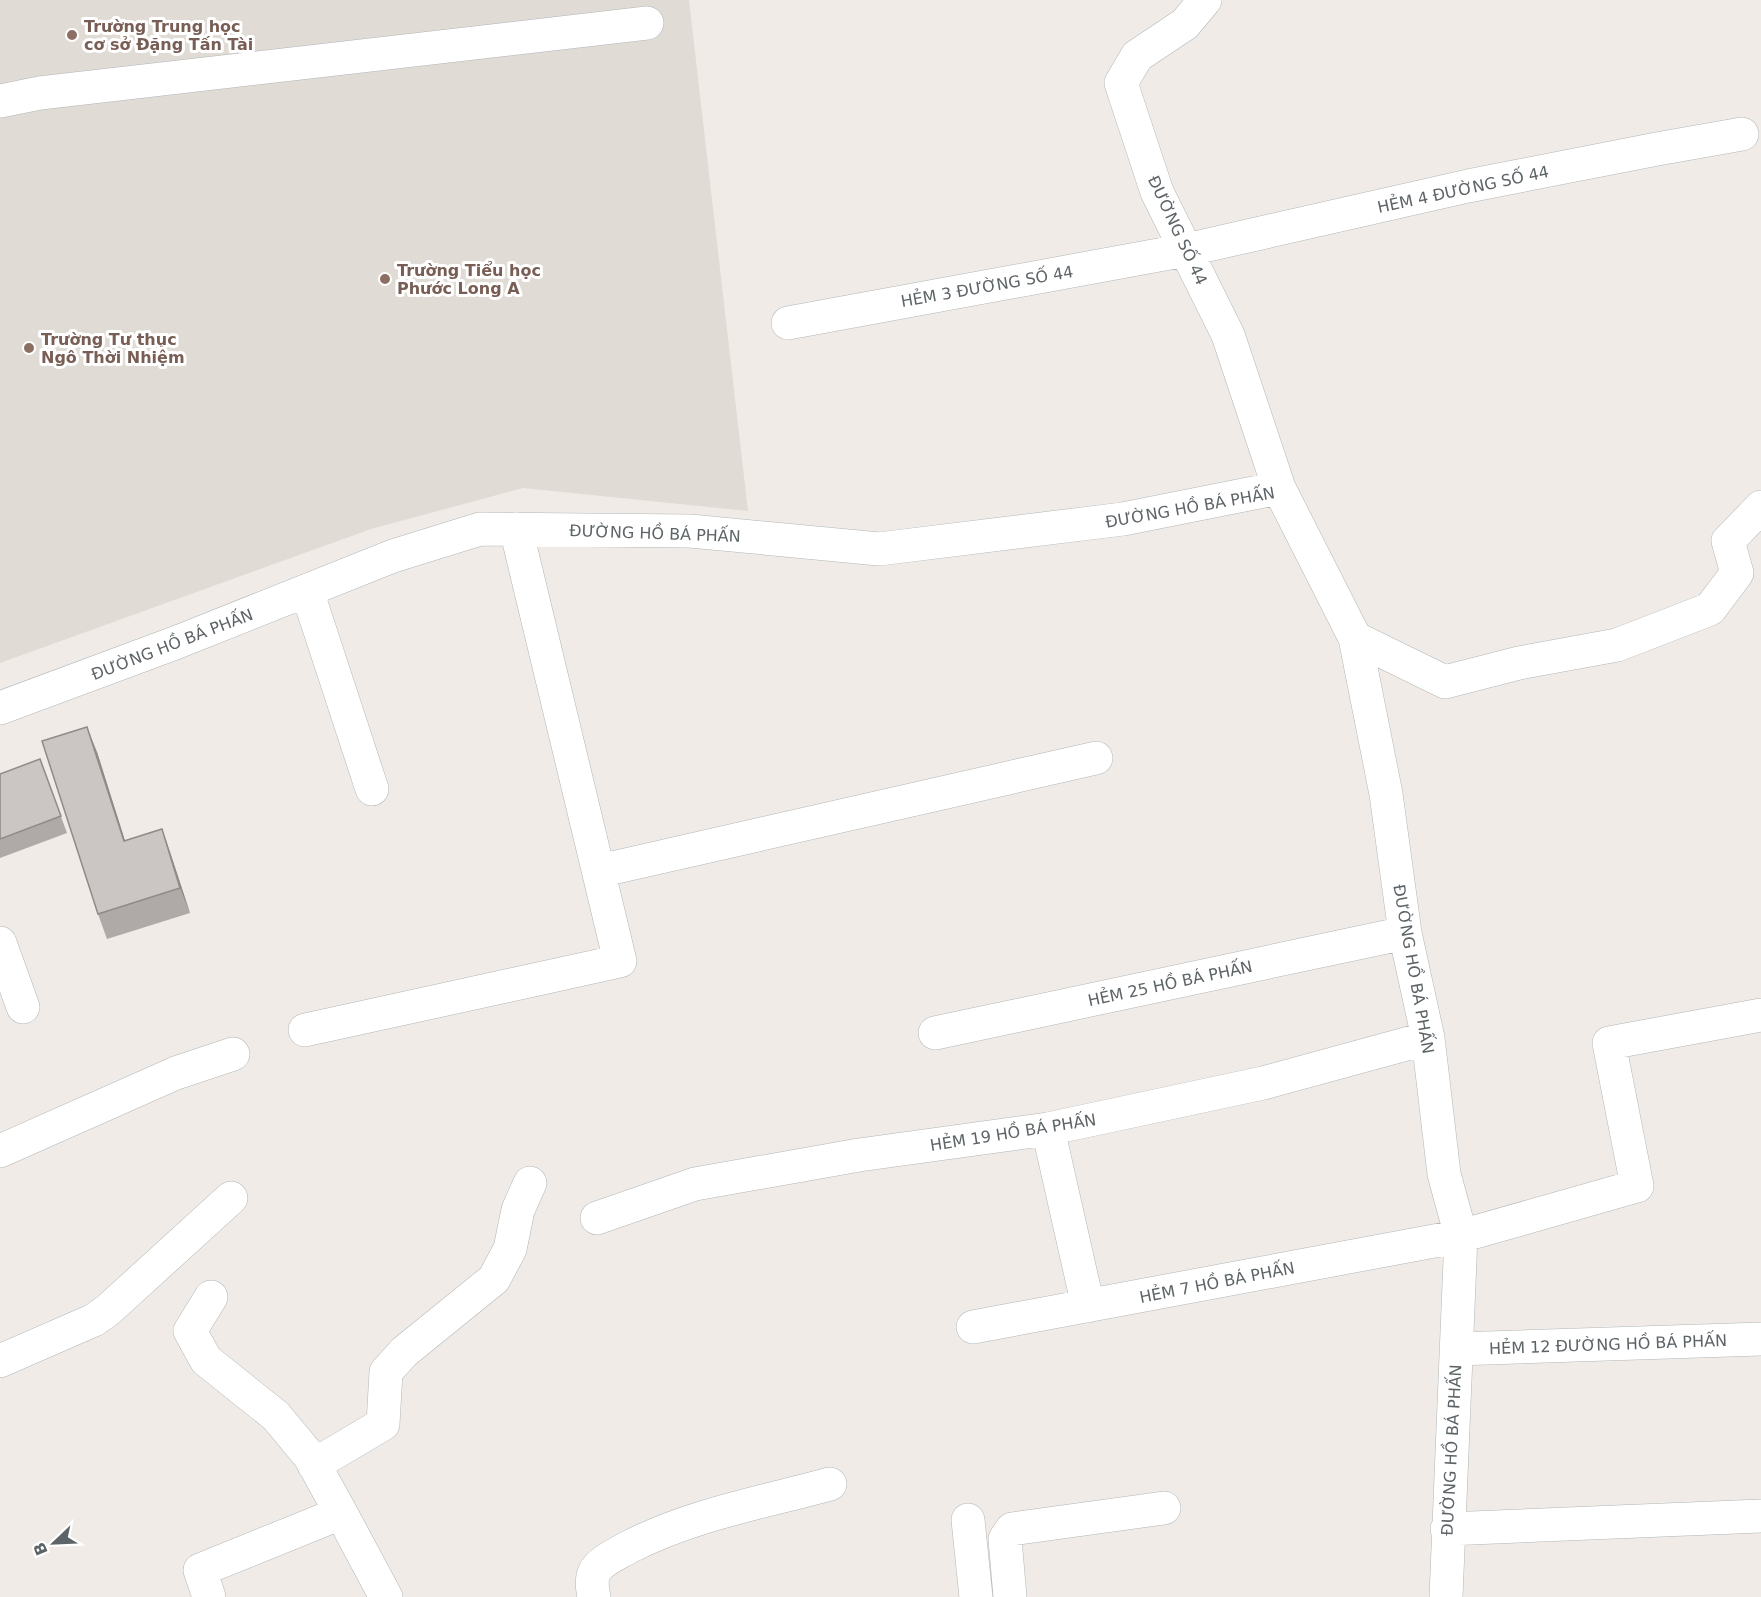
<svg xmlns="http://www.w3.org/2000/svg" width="1761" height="1597" font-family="'DejaVu Sans',sans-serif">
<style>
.education{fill:#e0dbd4}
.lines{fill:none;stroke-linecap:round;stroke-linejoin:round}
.minor-casing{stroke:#b1b6b9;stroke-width:34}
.minor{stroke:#fff;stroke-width:33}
.wall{fill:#afaaa8}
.shaded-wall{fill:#8e8b88}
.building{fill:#cbc6c3;stroke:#8e8b88;stroke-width:1.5}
.education-dot{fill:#8d6e63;stroke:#fff;stroke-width:2}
.labels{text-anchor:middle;stroke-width:6;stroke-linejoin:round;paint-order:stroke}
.education-label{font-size:16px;font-weight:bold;fill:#785e54;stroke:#fff;text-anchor:start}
.street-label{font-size:16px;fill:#5d6467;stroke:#fff}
</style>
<rect width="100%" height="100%" fill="#f0ebe6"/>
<path class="education" d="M0 0H689L748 511 523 488 371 529 0 663Z"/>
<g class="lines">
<g class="minor-casing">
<path id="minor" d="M1205 0 1185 24 1137 56 1121 83 1157 192 1228 335 1279 488 1355 638 1386 794 1405 933 1428 1038 1444 1174 1461 1236 1446 1597
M0 101 40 93 647 23
M788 323 1186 250 1468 186 1657 149 1742 134
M307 591 372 789
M1355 638 1445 682 1519 663 1617 645 1710 609 1737 573 1728 541 1761 507
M0 708 175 643 393 556 480 529 690 531 879 549 1123 519 1279 488
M599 871 1096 758
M0 943 23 1007
M305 1030 620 961 516 529
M935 1033 1405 933
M1048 1129 1088 1306
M0 1151 176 1073 233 1054
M597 1218 695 1184 859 1155 1048 1129 1263 1083 1428 1038
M211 1297 190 1331 206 1360 276 1416 310 1457 341 1513
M973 1327 1461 1236 1637 1186 1609 1043 1761 1015
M1456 1349 1761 1339
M0 1361 94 1320 108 1310 231 1198
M314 1465 383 1424 386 1372 404 1352 494 1279 510 1249 518 1210 530 1183
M968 1520 976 1597
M1447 1529 1761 1516
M209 1597 200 1570 341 1513 386 1597
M594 1597C592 1587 590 1575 598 1567 606 1558 619 1553 629 1547 691 1515 763 1502 830 1484
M1010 1597 1005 1539 1012 1529 1164 1508"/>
</g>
<use href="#minor" class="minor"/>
</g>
<path class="wall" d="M97 752 125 841 162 829 171 855 190 913 107 939 98 914Z
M40 759 67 833 0 858V774Z"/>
<path class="shaded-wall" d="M87 727 97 752 133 866 124 841Z
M162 829 171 855 190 913 180 888Z"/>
<path class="building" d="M87 727 124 841 162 829 180 888 98 914 42 741Z
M40 759 61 816 0 839V774Z"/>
<g class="education-dot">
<circle cx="72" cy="35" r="6"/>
<circle cx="385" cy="279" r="6"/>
<circle cx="29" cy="348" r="6"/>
</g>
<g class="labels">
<g class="education-label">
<text x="84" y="32">Trường Trung học<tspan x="84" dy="18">cơ sở Đặng Tấn Tài</tspan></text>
<text x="397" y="276">Trường Tiểu học<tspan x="397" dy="18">Phước Long A</tspan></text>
<text x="41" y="345">Trường Tư thục<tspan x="41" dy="18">Ngô Thời Nhiệm</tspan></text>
</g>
<g class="street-label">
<text transform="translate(1463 189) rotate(-12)" y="6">HẺM 4 ĐƯỜNG SỐ 44</text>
<text transform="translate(1178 230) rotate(65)" y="6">ĐƯỜNG SỐ 44</text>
<text transform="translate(987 286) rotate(-10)" y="6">HẺM 3 ĐƯỜNG SỐ 44</text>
<text transform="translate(1190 507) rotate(-10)" y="6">ĐƯỜNG HỒ BÁ PHẤN</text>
<text transform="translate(655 533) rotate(2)" y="6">ĐƯỜNG HỒ BÁ PHẤN</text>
<text transform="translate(172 644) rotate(-21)" y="6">ĐƯỜNG HỒ BÁ PHẤN</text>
<text transform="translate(1414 969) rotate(80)" y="6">ĐƯỜNG HỒ BÁ PHẤN</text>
<text transform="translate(1170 983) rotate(-12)" y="6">HẺM 25 HỒ BÁ PHẤN</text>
<text transform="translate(1013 1132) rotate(-9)" y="6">HẺM 19 HỒ BÁ PHẤN</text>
<text transform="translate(1217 1282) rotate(-11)" y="6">HẺM 7 HỒ BÁ PHẤN</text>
<text transform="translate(1608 1344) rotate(-2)" y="6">HẺM 12 ĐƯỜNG HỒ BÁ PHẤN</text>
<text transform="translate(1451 1450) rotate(-87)" y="6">ĐƯỜNG HỒ BÁ PHẤN</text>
</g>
</g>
<g transform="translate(54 1543) rotate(247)" stroke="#ffffff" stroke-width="4.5" paint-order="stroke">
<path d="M0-4.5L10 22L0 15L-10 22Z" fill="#5d6467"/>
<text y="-9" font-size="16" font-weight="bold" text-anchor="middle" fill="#5d6467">B</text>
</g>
</svg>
